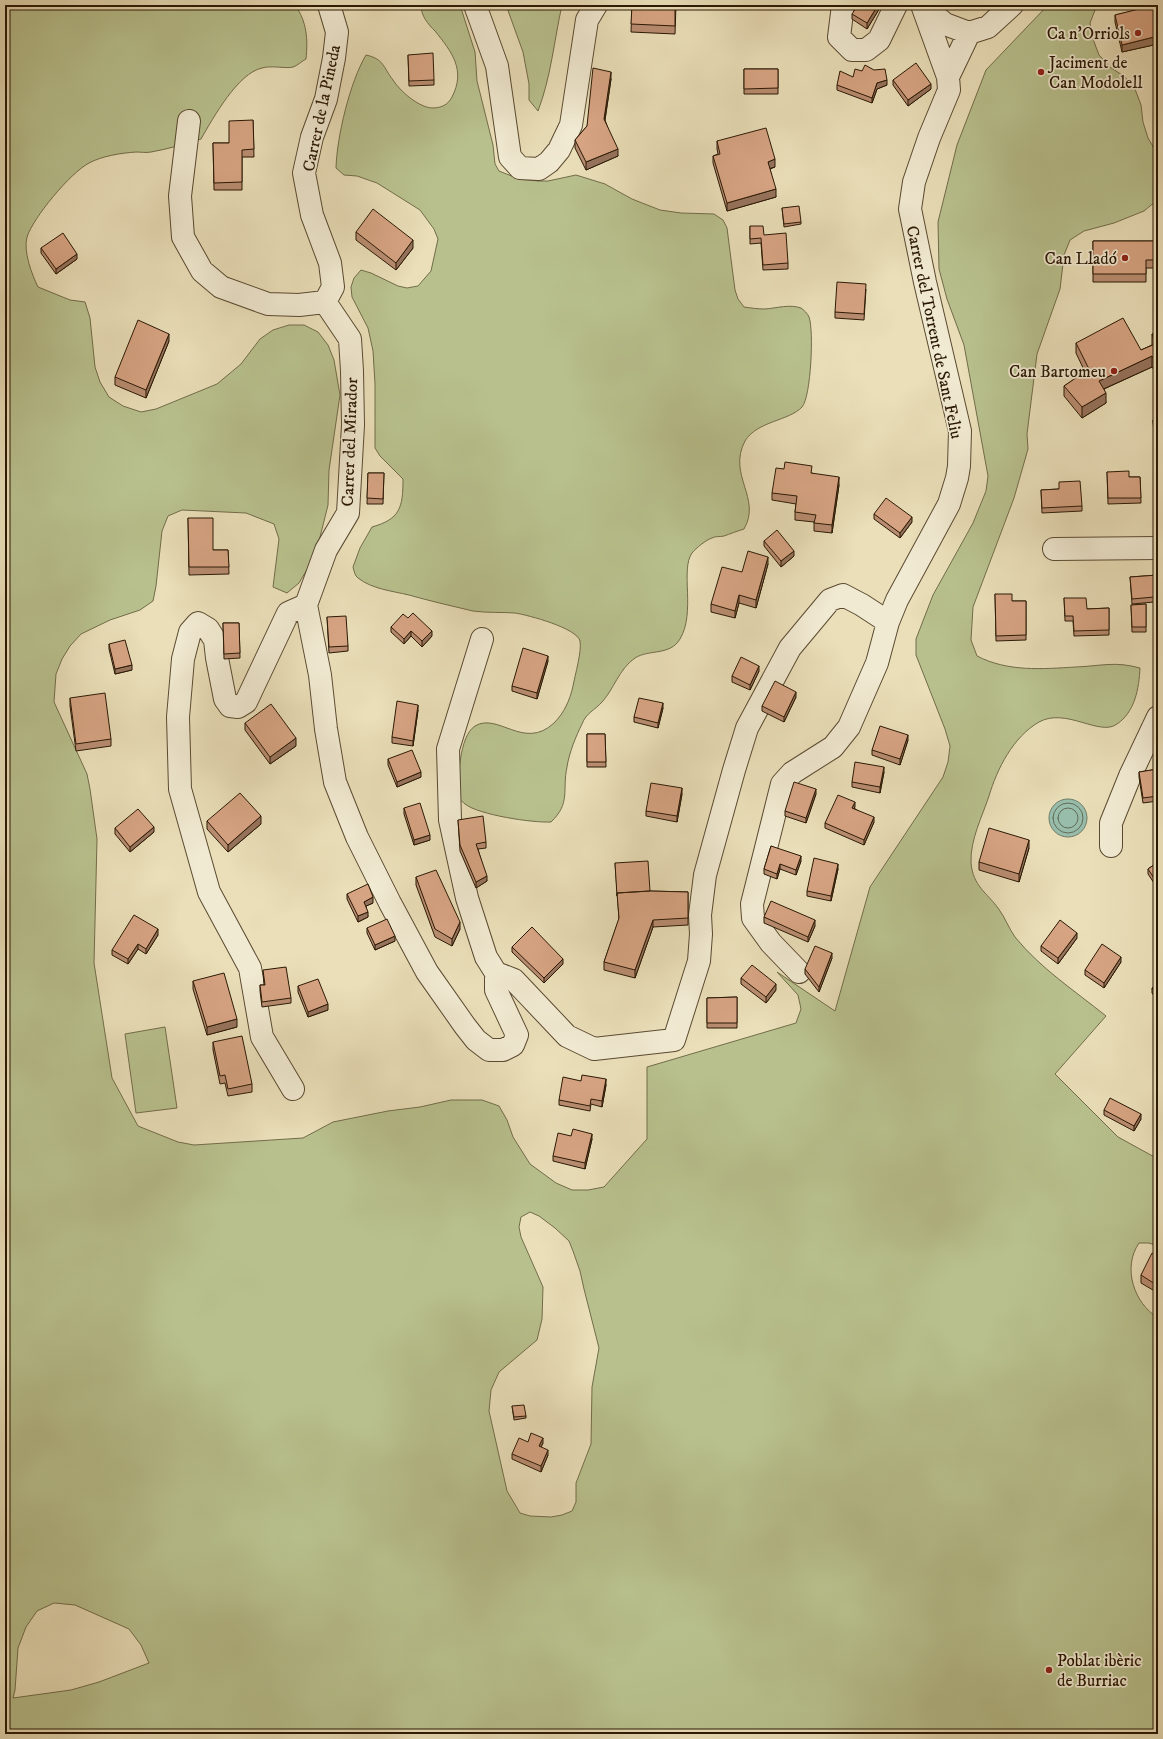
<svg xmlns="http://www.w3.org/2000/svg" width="1163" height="1739" font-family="'IM FELL DW Pica',serif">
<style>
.green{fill:#b8c18e;stroke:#716c49;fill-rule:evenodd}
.water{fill:#98bdab;stroke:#6c7b68}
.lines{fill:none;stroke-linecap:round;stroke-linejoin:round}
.shore{stroke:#616a58;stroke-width:1}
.minor-casing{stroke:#5a4a31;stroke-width:24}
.minor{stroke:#f1ead2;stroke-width:22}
.wall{fill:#b98d71;stroke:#2a1804}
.shaded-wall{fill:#96735c;stroke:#2a1804}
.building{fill:#d7a483;stroke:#2a1804}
.poi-dot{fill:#8f2418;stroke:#f1ead2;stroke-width:1.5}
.labels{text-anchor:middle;stroke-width:3.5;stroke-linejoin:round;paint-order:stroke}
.poi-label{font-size:17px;fill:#2a1804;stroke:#f1ead2;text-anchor:end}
.street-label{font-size:17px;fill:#2a1804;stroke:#f1ead2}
</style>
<rect width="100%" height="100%" fill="#eadfb9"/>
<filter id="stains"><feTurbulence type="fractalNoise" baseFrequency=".005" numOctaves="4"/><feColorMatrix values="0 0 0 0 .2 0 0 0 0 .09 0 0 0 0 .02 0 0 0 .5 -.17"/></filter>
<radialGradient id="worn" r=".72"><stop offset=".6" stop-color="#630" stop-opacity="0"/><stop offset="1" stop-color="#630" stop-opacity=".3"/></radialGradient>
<path class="green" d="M5 5H295C307 22 308 39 306 59 302 61 297 66 293 67 287 69 271 65 262 68 238 73 213 118 201 139 185 144 168 149 151 152 146 153 141 152 136 152 121 153 102 156 89 163 70 173 33 218 27 237 23 251 32 275 38 287L70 300 85 302 90 318 95 367 100 382 109 397 123 406 141 412 156 409 217 384 241 364 260 339 273 330 289 325H304L318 332 328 345 334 360 340 395 329 470 328 505 320 537 308 568 299 583 287 593 273 587 279 539 274 524 246 513 182 510 168 516 162 531 156 586 153 601 140 610 110 620 81 634 70 646 62 659 56 674 54 702 87 774 90 789 97 839 94 963 112 1078 138 1126 178 1142 194 1145 303 1138 333 1122 388 1111 420 1107 451 1100H482L499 1106 507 1120 513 1137 530 1164 556 1183 572 1190H588L604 1187 647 1139V1067L796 1023 801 1009 798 995 777 972 835 1011 870 887 943 777 948 762 950 746 945 729 916 655V639L933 595 973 523 986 491 988 476 964 345 947 299 939 269 938 222 957 145 986 70 1048 5H1097L1090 23 1093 39 1099 55 1110 67 1125 77 1135 89 1141 105 1143 122 1148 138 1158 155V197L1156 201 1144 211 1114 223 1084 231 1070 240 1064 255 1060 289 1037 354 1027 434 1028 449 1014 498 973 607 971 640 977 656C1008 672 1042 669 1076 667 1101 666 1115 661 1140 668 1139 688 1135 712 1117 724 1100 737 1066 707 1039 722 1013 737 997 769 989 796 982 817 970 840 971 863 973 886 987 893 998 908 1005 917 1009 929 1015 937 1040 968 1075 991 1106 1016L1055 1074 1118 1137 1158 1159V1246L1149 1243H1139C1122 1268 1134 1303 1158 1318V1734H5ZM530 1212 539 1216 555 1228 569 1241 573 1251 580 1271 584 1289 599 1348 592 1387 591 1444 576 1483V1502L572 1511 562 1515 551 1517 530 1516 520 1513 507 1491 489 1411 491 1390 499 1372 537 1340 542 1319 543 1287 521 1237 519 1227 521 1217ZM54 1603 75 1605 129 1629 141 1645 149 1663 99 1682 71 1690 13 1698 15 1690 18 1648 26 1627 37 1611Z
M421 5H460L475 52 477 81 493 145 495 164 499 171 519 179 538 181H548L576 175 605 184 632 199 660 210 681 213 714 214 723 220 727 228 735 290 738 299 744 307C751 308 758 309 765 309 777 308 790 304 801 308 804 310 808 314 809 317 814 330 811 397 802 407 789 421 757 421 745 441 727 475 762 498 744 529 737 531 730 534 724 536 720 537 715 536 712 538 706 540 696 548 692 553 680 570 696 612 680 639 670 656 649 649 635 658 619 669 614 689 602 702 595 710 586 713 582 724 576 736 569 753 567 767 562 790 571 803 551 822 533 823 479 815 465 804 463 802 460 800 458 797 458 780 459 736 475 726 498 712 524 751 554 723 564 713 570 700 573 686 575 675 582 651 580 641 577 628 528 615 515 613 502 612 487 613 473 611 452 606 430 601 409 595 392 591 372 589 358 578 355 576 354 571 353 567L360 548 372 527C400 519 403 508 403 479L380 456 375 448V384L373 351 368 328 352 297 351 287 354 278 361 270 371 273 398 286 407 288 418 286 431 271 438 239 434 229 420 210 377 183 357 176 344 175 336 168C337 136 350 82 366 55 384 59 383 67 393 80 400 91 418 107 432 108 441 108 448 105 452 97 466 70 452 52 435 31 428 24 421 16 421 5Z
M506 5H562C554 41 551 77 538 111L529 100V84L523 52Z
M165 1027 177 1108 136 1113 125 1034Z"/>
<path class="water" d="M1049 818a19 19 0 1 1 38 0a19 19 0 1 1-38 0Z"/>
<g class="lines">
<path class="shore" d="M1053 818a15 15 0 1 1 30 0a15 15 0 1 1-30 0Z
M1058 818a10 10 0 1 1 20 0a10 10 0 1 1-20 0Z"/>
<g class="minor-casing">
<path id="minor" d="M475 5 497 66 510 157 520 168 539 169 549 162 559 150 571 125 587 20 596 5
M843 5 839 37 852 50H866L879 40 896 5
M922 5 945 24 969 33 988 27 1012 5
M948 77 969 33
M189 121 180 196 183 237 202 271 221 287 268 304 299 305 325 302 333 287 330 263 312 215 304 173 312 137 326 99 334 58 337 32 329 5
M1054 549 1158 548
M306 605 320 675 326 729 335 782 357 837 390 903 427 972 465 1026 476 1040 489 1050H503L513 1045 517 1035 496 990V973
M306 605 326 550 348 513 353 425 352 371 350 339 325 302
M482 639 448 749 450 820 467 898 486 957 496 973
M1111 846V823L1130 776 1158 717
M799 972 771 943 753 918 752 904 782 784 792 773 833 747 849 727 877 663 888 622 897 600 949 504 957 478 959 466 960 431 925 282 910 209 914 182 929 138 949 90 948 77 922 5
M496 973 514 980 567 1036 594 1049 674 1040 699 961 701 934 700 915 705 875 734 770 747 728 790 648 830 600 843 595 862 605 888 622
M293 1089 262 1037 250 968 209 892 180 789 178 717 183 659 190 632 198 623 208 629 215 640 217 658 225 699 230 706 238 707 246 702 288 613 306 605"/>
</g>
<use href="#minor" class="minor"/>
</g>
<path class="wall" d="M632 5H676L675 34 631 32Z
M881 5V6L867 29 852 19V14Z
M1158 5V44L1122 52 1115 22V15Z
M408 55 434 80V85L409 86Z
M744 69H778V94H744Z
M853 77 887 85 877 89 872 103 837 90V85Z
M611 79 605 120 618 156 586 170 575 148V140L587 126Z
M893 80 931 89 908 106 893 85Z
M253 120 254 157H242V190H214L213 143H229Z
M717 141 775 167 770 169 776 197 727 211 713 163V156L718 154 717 149Z
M782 208 801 222V224L784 227Z
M750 226 788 263V269L763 270 761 243 750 244Z
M356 232 413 248 396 270 356 240Z
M1093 241H1158V268H1146V282H1093Z
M41 248 77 259 56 274 41 253Z
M866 289 864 320 835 318V312Z
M1158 332V375L1152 367 1104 389 1106 403 1082 418 1064 396V386L1085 372 1076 353V343L1141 350 1152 345V334Z
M169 341 146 398 115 385V377Z
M1153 420H1158V449H1155Z
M1107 472 1129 477H1140L1141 503 1108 504Z
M368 473H384L383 504H367Z
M812 473 839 485 832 533 814 531V522L795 520V512L796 504 772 500V493Z
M1059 489 1082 506V511L1042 513 1041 490Z
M874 514 912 522 900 538 874 519Z
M188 518 213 550H228L229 574 189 575Z
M764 541 794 556 781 567 764 546Z
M768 564 756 608 739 603 735 618 711 612V604L742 572Z
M1158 575V595L1154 596V602L1132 604 1130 577Z
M995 594 1012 601H1026V640L996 641Z
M1064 598 1087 609 1109 608V635L1074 636 1073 621H1065Z
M1146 604V632H1132L1131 605Z
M327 617 348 646V651L329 653Z
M408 618 432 636 422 647 411 636 404 644 391 632V627Z
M223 623H239L240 658 224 659Z
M109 644 132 670 115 674 109 649Z
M548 661 537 699 512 691V686Z
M759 671 750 690 732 682V676Z
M796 697 784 722 762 711V706Z
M70 698 111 739V746L76 751 70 706Z
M663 708 658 728 634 722V717Z
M418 710 413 746 392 743V737Z
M245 723 296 746 270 764 245 730Z
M587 734H605L606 767H587Z
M908 740 900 765 872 755V750Z
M388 759 421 777 397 787 388 765Z
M1158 769V801L1143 803 1139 777V772Z
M884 772 880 793 852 787V782Z
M682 794 677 822 646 816V811Z
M816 794 806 823 785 816V811Z
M855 807 854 808 874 822 864 845 825 828V823Z
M404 808 430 840 414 845 404 814Z
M458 820 486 842V848L478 849 487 881 476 888 460 851Z
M207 821 261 824 228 852 207 829Z
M115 828 154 832 130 852 115 834Z
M771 846 801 861 796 875 780 869 777 879 764 874V869Z
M1029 848 1019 882 979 870V862Z
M1158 862V889L1148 874V869Z
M615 863 650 891 688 892V925L653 927 635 978 604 970V962L619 919Z
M838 869 831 901 807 896V891Z
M416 877 460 929 452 946 435 937 416 885Z
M347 894 373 903 366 906 368 917 358 922 347 899Z
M764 917 815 926 808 942 764 923Z
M367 928 395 941 375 950 367 933Z
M158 935 146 954 138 949 128 964 112 955V950Z
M1077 938 1058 964 1041 951V946Z
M512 947 563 964 544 983 512 952Z
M832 958 819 992 805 974V969Z
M1121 962 1104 988 1085 975V970Z
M263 970 291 998V1003L262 1007 260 991V985H264Z
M741 978 776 990 766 1003 741 984Z
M193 981 237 1027 207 1035 193 989Z
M1158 983V1001L1152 993V988Z
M298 986 328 1010 308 1017 298 992Z
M737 997V1028H707V998Z
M213 1042 252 1084V1092L228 1096 225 1083 220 1084 213 1050Z
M581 1081 606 1085 602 1107 591 1104 590 1111 559 1105V1100Z
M1104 1110 1141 1119 1134 1131 1104 1115Z
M571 1136 592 1139 585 1169 553 1161V1156Z
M1158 1257V1293L1141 1283V1275Z
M512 1406 526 1416V1418L514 1420Z
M528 1442 543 1443 541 1447 548 1455 541 1472 512 1459V1454Z"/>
<path class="shaded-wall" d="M878 5H881V6L867 29V23Z
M1158 36V44L1122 52V45Z
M611 72V79L604 126V119Z
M887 80V85L877 89 872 103V98L877 83Z
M931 84V89L908 106V100Z
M618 149V156L586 170V162Z
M775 159V167L768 169V162Z
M776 189V197L727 211V203Z
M413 240V248L396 270V263Z
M77 254V259L56 274V269Z
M169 334V341L146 398V390Z
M1152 356V367L1099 391V381Z
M1106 393V403L1082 418V407Z
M839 477V485L832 533V525Z
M912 517V522L900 538V533Z
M794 551V556L781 567V561Z
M768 557V564L756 608V600Z
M739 595V603L735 618V611Z
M411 631V636L404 644V639Z
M432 631V636L422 647V641Z
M548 656V661L537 699V693Z
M132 665V670L115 674V669Z
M759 666V671L750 690V685Z
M796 692V697L784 722V717Z
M663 703V708L658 728V723Z
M418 705V710L413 746V741Z
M908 735V740L900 765V759Z
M296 738V746L270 764V757Z
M884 767V772L880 793V787Z
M421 772V777L397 787V782Z
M682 788V794L677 822V816Z
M816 789V794L806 823V818Z
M855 802V807L852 813V808Z
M261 816V824L228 852V845Z
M874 817V822L864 845V840Z
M154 827V832L130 852V847Z
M430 835V840L414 845V840Z
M1029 840V848L1019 882V874Z
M801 856V861L796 875V870Z
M780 864V869L777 879V874Z
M838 864V869L831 901V896Z
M487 876V881L476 888V882Z
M373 897V903L364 907V902Z
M368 912V917L358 922V916Z
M653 920V927L635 978V970Z
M815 920V926L808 942V937Z
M460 922V929L452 946V939Z
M158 929V935L146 954V949Z
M1077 933V938L1058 964V958Z
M395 936V941L375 950V945Z
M138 944V949L128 964V959Z
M832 953V958L819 992V987Z
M1121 957V962L1104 988V983Z
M563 959V964L544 983V978Z
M776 984V990L766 1003V997Z
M328 1004V1010L308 1017V1012Z
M237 1019V1027L207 1035V1027Z
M606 1079V1085L602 1107V1101Z
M1141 1114V1119L1134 1131V1126Z
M592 1134V1139L585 1169V1163Z
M543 1438V1443L539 1451V1446Z
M548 1450V1455L541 1472V1466Z"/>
<path class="building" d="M632 5H675V26L631 24Z
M858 5H878L867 23 852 14Z
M1155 5H1158V36L1122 45 1115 15Z
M433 53 434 80 409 81 408 55Z
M916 63 931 84 908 100 893 80Z
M865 65 874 70 885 69 887 80 877 83 872 98 837 85 840 71 853 77 855 69 862 71Z
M593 68 611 72 604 119 618 149 586 162 575 140 587 126Z
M744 69H778V88L744 89Z
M253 120 254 149 242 150V182L214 183 213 143H229V121Z
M766 128 775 159 768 162 776 189 727 203 713 156 720 154 717 141Z
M799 206 801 222 784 224 782 208Z
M373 209 413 240 396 263 356 232Z
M750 226H763L764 235 786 233 788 263 763 265 761 238 750 239Z
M63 233 77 254 56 269 41 248Z
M1093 241H1158V260H1146V274H1093Z
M837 282 866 284 864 314 835 312Z
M1123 318 1141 350 1155 344 1152 334 1158 332V365L1152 356 1099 381 1106 393 1082 407 1064 386 1089 369 1076 343Z
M138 320 169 334 146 390 115 377Z
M1153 420H1158V441H1155Z
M785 462 812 466 811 473 839 477 832 525 814 523 816 515 795 512 797 496 772 493 776 468 784 469Z
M1129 471V477H1140L1141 498H1108L1107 472Z
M368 473H384L383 499 367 498Z
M1080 481 1082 506 1042 508 1041 490 1059 489V482Z
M886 498 912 517 900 533 874 514Z
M188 518H213V550H228L229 567H189Z
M777 530 794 551 781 561 764 541Z
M748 551 768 557 756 600 739 595 735 611 711 604 722 567 742 572Z
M1158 575V590H1154V597L1132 599 1130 577Z
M995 594H1012V601H1026V635L996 636Z
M1064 598H1086L1087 609 1109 608V630L1074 631 1073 616H1065Z
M1146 604V627H1132L1131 605Z
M413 613 432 631 422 641 411 631 404 639 391 627 403 614 408 618Z
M346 616 348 646 329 647 327 617Z
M223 623H239L240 653 224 654Z
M125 640 132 665 115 669 109 644Z
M523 648 548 656 537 693 512 686Z
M741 657 759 666 750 685 732 676Z
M775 681 796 692 784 717 762 706Z
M105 693 111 739 76 744 70 698Z
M639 698 663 703 658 723 634 717Z
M397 701 418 705 413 741 392 737Z
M271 704 296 738 270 757 245 723Z
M880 726 908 735 900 759 872 750Z
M587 734H605L606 762H587Z
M412 750 421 772 397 782 388 759Z
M855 762 884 767 880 787 852 782Z
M1158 769V796L1143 798 1139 772Z
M794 782 816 789 806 818 785 811Z
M651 783 682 788 677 816 646 811Z
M240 793 261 816 228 845 207 821Z
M838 795 855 802 852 808 874 817 864 840 825 823Z
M420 803 430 835 414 840 404 808Z
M138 809 154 827 130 847 115 828Z
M483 816 486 842 476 844 487 876 476 882 460 845 458 820Z
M989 828 1029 840 1019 874 979 862Z
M771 846 801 856 796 870 780 864 777 874 764 869Z
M814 858 838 864 831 896 807 891Z
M648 861 650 891 617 893V896L615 863Z
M1158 862V884L1148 869Z
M436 870 460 922 452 939 435 929 416 877Z
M368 884 373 897 364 902 368 912 358 916 347 894Z
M650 891 688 892V918L653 920 635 970 604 962 619 918 617 893Z
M771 901 815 920 808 937 764 917Z
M134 915 158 929 146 949 138 944 128 959 112 950Z
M387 919 395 936 375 945 367 928Z
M1060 920 1077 933 1058 958 1041 946Z
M532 927 563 959 544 978 512 947Z
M1102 944 1121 957 1104 983 1085 970Z
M815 946 832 953 819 987 805 969Z
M752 965 776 984 766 997 741 978Z
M286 967 291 998 262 1002 260 985H265L263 970Z
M224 973 237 1019 207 1027 193 981Z
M318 979 328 1004 308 1012 298 986Z
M1158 983V996L1152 988Z
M737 997V1023H707V998Z
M242 1036 252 1084 228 1089 225 1075 220 1076 213 1042Z
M582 1075 606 1079 602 1101 591 1099 590 1106 559 1100 563 1077 581 1081Z
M1110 1098 1141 1114 1134 1126 1104 1110Z
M573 1129 592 1134 585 1163 553 1156 558 1133 571 1136Z
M1152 1253 1158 1257V1286L1141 1275Z
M524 1405 526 1416 514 1417 512 1406Z
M531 1433 543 1438 539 1446 548 1450 541 1466 512 1454 519 1438 528 1442Z"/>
<g class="poi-dot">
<circle cx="1138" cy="33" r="4"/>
<circle cx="1041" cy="72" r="4"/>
<circle cx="1125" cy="258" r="4"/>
<circle cx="1114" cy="371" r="4"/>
<circle cx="1049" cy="1670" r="4"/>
</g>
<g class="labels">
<g class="poi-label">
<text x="1130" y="39">Ca n'Orriols</text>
<text x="1049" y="68" text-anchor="start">Jaciment de<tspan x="1049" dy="20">Can Modolell</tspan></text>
<text x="1117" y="264">Can Lladó</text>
<text x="1106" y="377">Can Bartomeu</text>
<text x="1057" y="1666" text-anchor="start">Poblat ibèric<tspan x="1057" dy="20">de Burriac</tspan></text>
</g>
<g class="street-label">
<text transform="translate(321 108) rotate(-78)" y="6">Carrer de la Pineda</text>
<text transform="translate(935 332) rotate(78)" y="6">Carrer del Torrent de Sant Feliu</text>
<text transform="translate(349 442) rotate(-88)" y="6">Carrer del Mirador</text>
</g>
</g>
<rect width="1163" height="1739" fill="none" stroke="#eadfb9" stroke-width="20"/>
<rect x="6" y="6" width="1151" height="1727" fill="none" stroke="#2a1804" stroke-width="2"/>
<rect x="10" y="10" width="1143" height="1719" fill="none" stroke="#2a1804"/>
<rect width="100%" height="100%" filter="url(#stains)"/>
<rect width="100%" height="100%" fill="url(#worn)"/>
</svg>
